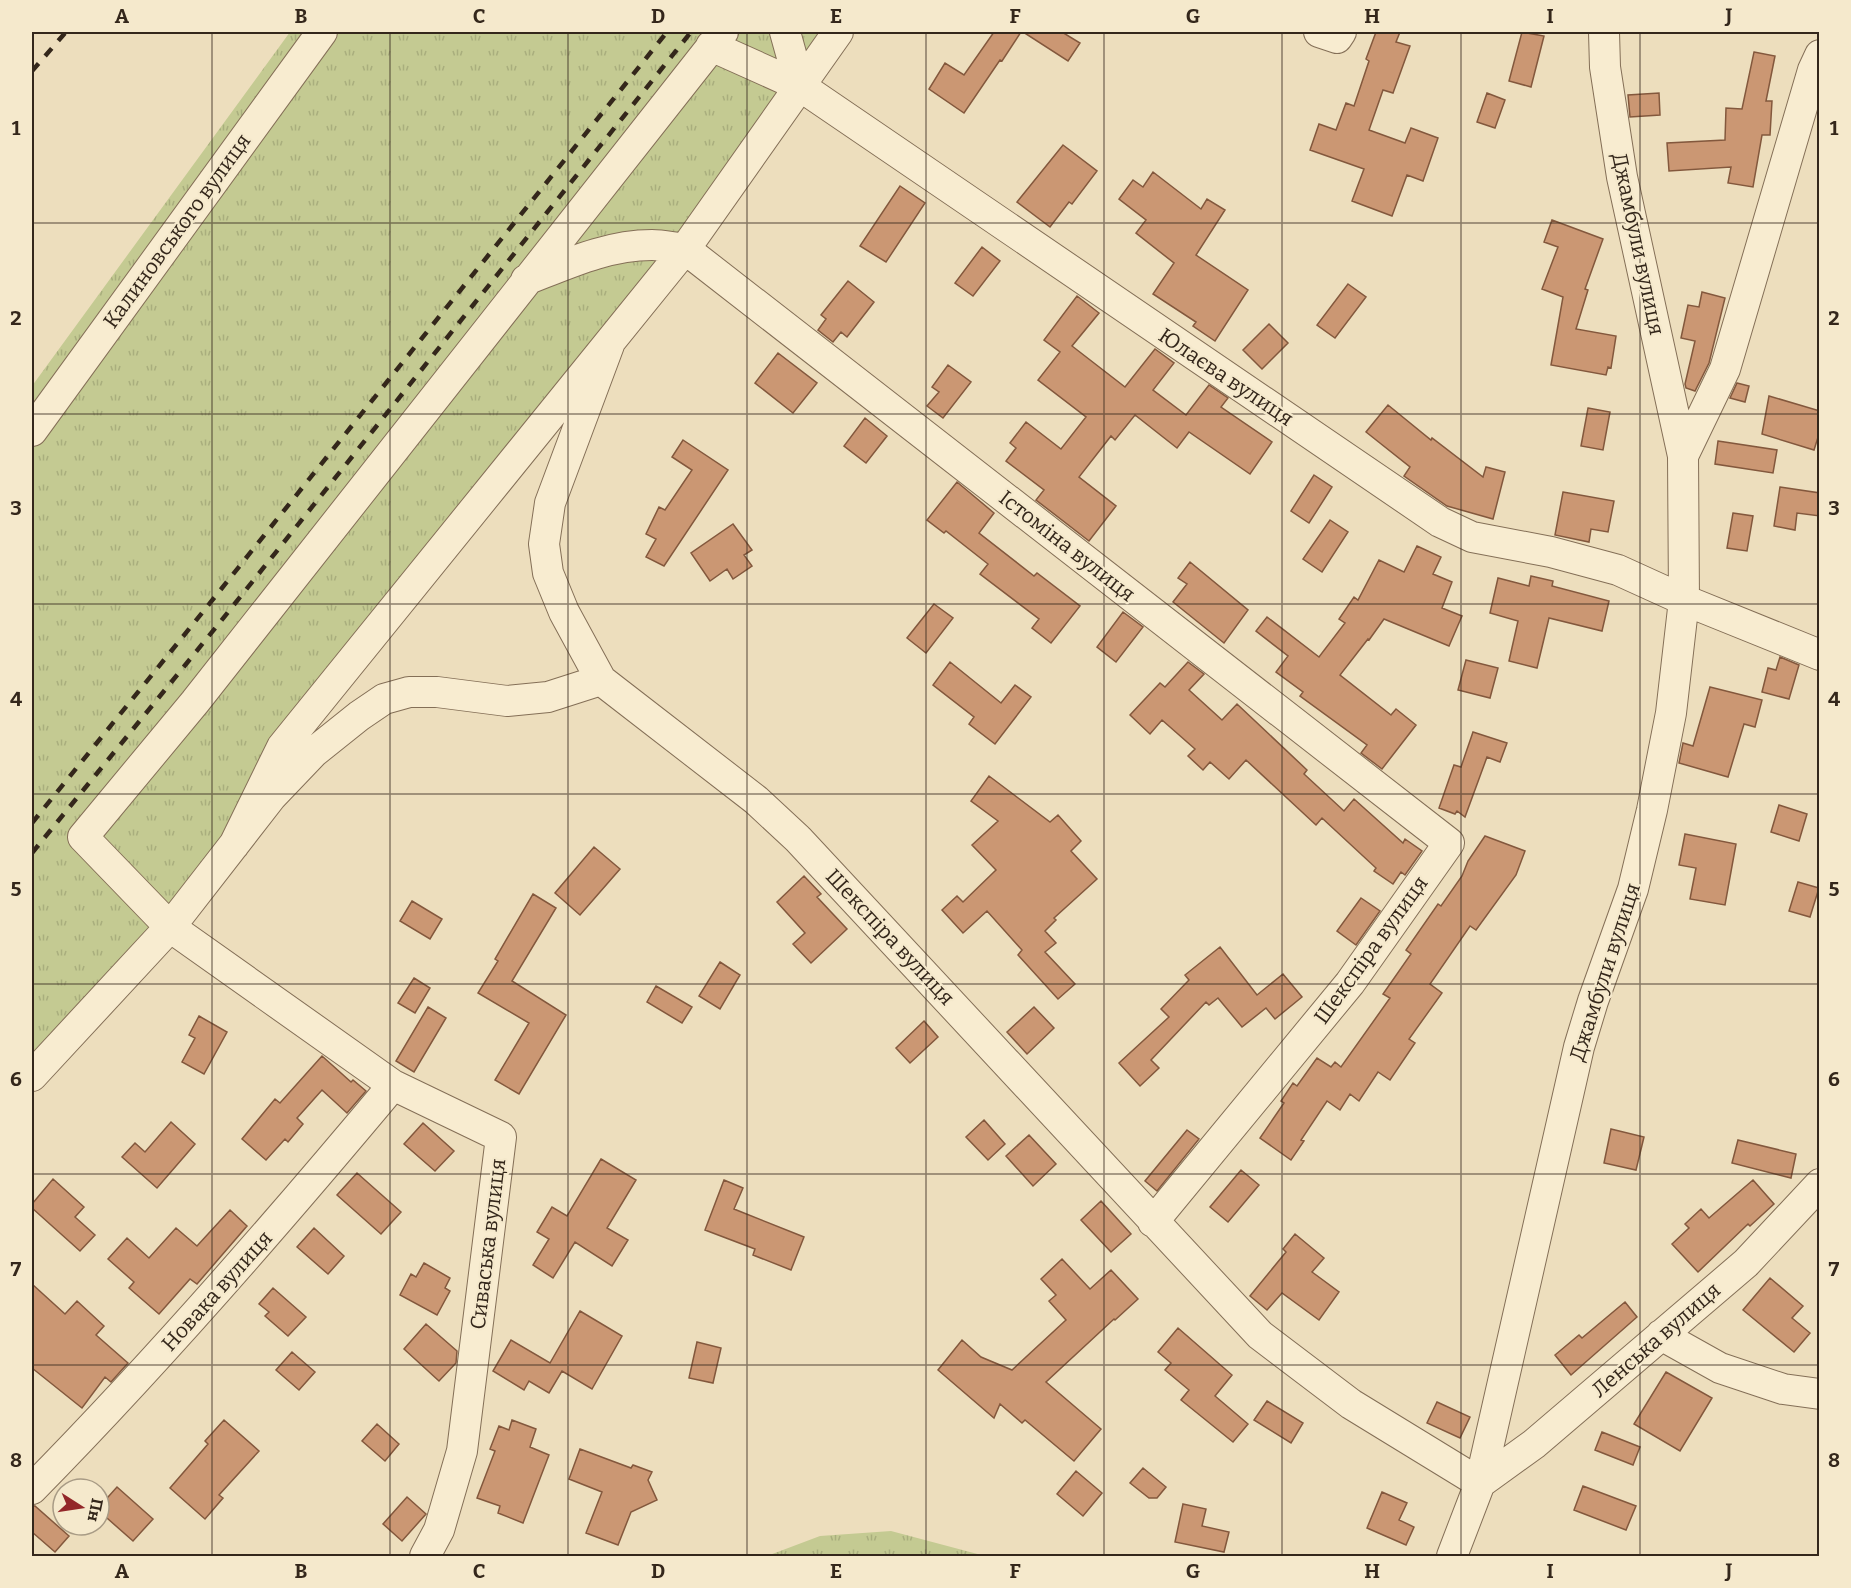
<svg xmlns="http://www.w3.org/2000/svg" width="1851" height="1588" font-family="Bitter,serif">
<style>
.grass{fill:url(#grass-tufts)}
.building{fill:#cb9773;stroke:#83583d;stroke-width:1.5}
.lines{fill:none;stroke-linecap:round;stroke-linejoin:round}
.minor-casing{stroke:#846f57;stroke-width:32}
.minor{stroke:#f8ecd0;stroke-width:30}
.rail{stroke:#34271b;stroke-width:4.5;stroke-dasharray:10 10;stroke-linecap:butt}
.grid{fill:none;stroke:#34271b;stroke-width:1.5;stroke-opacity:0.55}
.labels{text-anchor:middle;stroke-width:4.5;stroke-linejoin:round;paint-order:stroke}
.street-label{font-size:21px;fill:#34271b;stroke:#f5e9cc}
.neatline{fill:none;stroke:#34271b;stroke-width:2}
.grid-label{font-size:20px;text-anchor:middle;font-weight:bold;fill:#34271b}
</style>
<defs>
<pattern id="grass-tufts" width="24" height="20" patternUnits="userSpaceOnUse" patternTransform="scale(1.5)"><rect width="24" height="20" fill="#c4ca92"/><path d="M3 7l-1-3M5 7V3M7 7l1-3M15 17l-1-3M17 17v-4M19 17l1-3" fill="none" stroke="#a9ae7d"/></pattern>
</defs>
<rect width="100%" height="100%" fill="#eddebd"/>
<path class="grass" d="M290 32H308L32 412V386Z
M336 32H825L676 241 224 842 161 923 32 1060V450Z
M891 1531 985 1556H767L820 1536Z"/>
<path class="building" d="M994 32H1021L1002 61 1000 60 964 113 929 89 945 63 964 75Z
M1023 32H1062L1080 43 1068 61Z
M1376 32H1400L1396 42 1410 46 1393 93 1383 90 1369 130 1405 143 1411 128 1438 138 1423 181 1407 175 1392 216 1352 201 1364 169 1310 150 1319 124 1336 130 1346 103 1354 106 1369 61 1366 59Z
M1522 32 1544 36 1531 87 1509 81Z
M1754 52 1775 56 1766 101H1772L1770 135H1762L1753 187 1728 183 1731 167 1669 171 1667 143 1725 140 1726 108 1742 109Z
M1487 93 1505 100 1495 128 1477 122Z
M1659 93 1660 115 1630 117 1628 95Z
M1063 145 1097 171 1072 204 1069 202 1050 227 1017 202Z
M1153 172 1201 209 1207 199 1225 210 1196 255 1248 290 1215 341 1193 326 1196 322 1153 294 1174 263 1136 233 1146 220 1119 199 1133 180 1143 187Z
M900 186 925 203 886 262 860 246Z
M1552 220 1603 239 1585 289 1588 290 1576 329 1616 336 1611 368 1608 367 1606 375 1551 365 1563 297 1542 289 1558 247 1544 242Z
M982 247 1000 261 973 296 955 283Z
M848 281 874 302 847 337 841 332 833 342 818 330 826 319 821 315Z
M1348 284 1366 297 1335 338 1317 325Z
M1702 292 1725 298 1709 363 1695 391 1686 388 1685 384 1695 341 1681 338 1688 305 1699 307Z
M1077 296 1099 313 1072 346 1125 387 1155 349 1174 363 1153 390 1186 415 1209 385 1228 398 1221 407 1272 442 1250 474 1189 432 1177 448 1135 415 1115 440 1111 436 1079 477 1116 506 1089 541 1036 500 1044 490 1006 461 1016 448 1010 443 1026 422 1061 449 1086 417 1038 380 1060 352 1044 340Z
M1269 324 1288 343 1262 369 1243 350Z
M778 353 817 383 793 413 755 383Z
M948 365 971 382 943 418 927 406 939 392 932 387Z
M1737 383 1749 386 1745 402 1730 398Z
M1769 396 1820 411V431L1814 450 1762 434Z
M1388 405 1431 440 1432 438 1483 477 1486 467 1505 472 1493 519 1447 506 1404 476 1410 467 1366 432Z
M1588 408 1610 412 1603 450 1581 446Z
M865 418 887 436 866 463 844 446Z
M683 440 728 470 664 566 646 557 656 539 646 534 659 507 665 510 692 470 672 457Z
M1718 441 1777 450 1773 473 1715 464Z
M1314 475 1332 487 1309 523 1291 511Z
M957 482 994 513 979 533 1034 576 1037 573 1080 606 1051 643 1032 628 1039 619 980 574 988 564 946 531 944 533 927 520Z
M1780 487 1820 493V516L1797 513 1795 530 1774 526Z
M1563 492 1614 501 1608 532 1591 529 1589 542 1555 535Z
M1733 513 1753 516 1747 551 1727 548Z
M1330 520 1348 532 1322 572 1303 559Z
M733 524 752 550 744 555 752 566 733 579 727 569 710 581 691 553Z
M1417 546 1441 557 1433 574 1452 582 1442 608 1462 616 1449 646 1384 619 1369 640 1368 639 1340 675 1391 715 1396 709 1416 725 1382 769 1361 753 1367 745 1300 696 1303 692 1276 672 1288 656 1256 631 1267 617 1319 657 1345 623 1339 619 1354 597 1358 600 1379 560 1404 572Z
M1190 562 1248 610 1224 643 1173 602 1187 584 1178 578Z
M1531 576 1553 581 1552 586 1609 601 1602 631 1549 618 1537 668 1509 661 1518 621 1490 613 1498 578 1529 586Z
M934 604 953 618 926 653 907 638Z
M1123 612 1143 627 1116 662 1097 647Z
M1780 657 1799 665 1789 699 1762 692 1768 668 1776 670Z
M1466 660 1498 668 1490 698 1458 690Z
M950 662 1001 703 1015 685 1031 697 995 744 969 724 974 717 933 685Z
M1188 662 1204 674 1189 690 1222 720 1237 704 1307 770 1304 774 1344 811 1354 799 1403 843 1405 839 1422 851 1405 875 1401 872 1393 884 1374 871 1376 868 1322 818 1316 825 1246 760 1229 779 1210 762 1203 770 1188 756 1195 749 1162 720 1150 734 1130 715 1160 683 1165 687Z
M1710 687 1762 700 1755 727 1744 724 1728 777 1679 763 1683 743 1693 746Z
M1473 732 1507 743 1500 762 1487 757 1465 817 1457 811 1455 814 1439 808 1454 765 1461 767Z
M989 776 1050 822 1058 815 1081 841 1071 851 1097 879 1054 918 1056 920 1045 931 1056 943 1045 952 1075 984 1058 999 1018 955 1022 950 987 911 963 933 942 910 957 896 963 902 996 870 972 845 998 821 971 801Z
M1779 805 1807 814 1799 841 1771 832Z
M1685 834 1736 844 1725 905 1690 899 1696 868 1679 865Z
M1485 836 1525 851 1516 875 1476 930 1470 926 1430 984 1442 993 1409 1039 1415 1043 1390 1080 1378 1072 1359 1101 1350 1094 1340 1110 1327 1101 1301 1140 1304 1141 1291 1160 1260 1138 1284 1103 1281 1101 1293 1083 1297 1086 1317 1058 1331 1067 1335 1062 1341 1067 1390 998 1383 994 1411 954 1406 950 1438 904 1441 906 1462 876 1468 861Z
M594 847 620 869 580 915 555 893Z
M804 876 821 894 817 897 847 929 811 963 793 944 805 933 777 902Z
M1798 882 1819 888 1810 917 1789 911Z
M533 894 556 908 512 981 566 1015 519 1094 495 1080 529 1023 478 993 498 961 495 959Z
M1361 898 1380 911 1356 945 1337 931Z
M412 901 442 919 430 939 400 921Z
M1220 947 1257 995 1283 974 1302 997 1275 1019 1266 1008 1242 1027 1218 998 1209 1005 1206 1002 1151 1060 1159 1068 1140 1086 1119 1063 1169 1017 1161 1009 1189 980 1185 975Z
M720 962 740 975 720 1009 699 996Z
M414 978 430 988 415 1013 398 1003Z
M656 986 692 1007 682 1023 647 1002Z
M428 1007 446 1018 414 1072 396 1061Z
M1034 1007 1054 1028 1027 1054 1007 1032Z
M199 1016 227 1032 204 1074 182 1062 195 1038 189 1035Z
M924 1021 938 1037 910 1063 896 1048Z
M322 1056 351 1082 353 1080 366 1091 347 1113 322 1090 297 1118 303 1124 288 1142 285 1139 266 1160 242 1139 275 1099 280 1103Z
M984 1120 1005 1144 988 1160 966 1137Z
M171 1122 195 1144 157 1188 122 1157 135 1143 145 1152Z
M423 1123 454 1151 435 1171 404 1144Z
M1611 1129 1644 1137 1636 1170 1604 1163Z
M1187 1130 1199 1139 1157 1191 1145 1181Z
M1029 1135 1056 1164 1033 1186 1006 1156Z
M1738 1140 1796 1154 1791 1178 1732 1163Z
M601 1159 636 1180 607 1228 628 1240 612 1266 575 1242 553 1278 533 1265 549 1239 537 1232 552 1207 567 1216Z
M1241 1170 1259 1185 1228 1222 1210 1207Z
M357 1173 401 1212 381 1234 337 1195Z
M53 1179 84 1207 75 1217 95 1235 80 1251 32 1208V1204Z
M724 1180 743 1188 734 1209 804 1237 791 1270 753 1255 755 1249 705 1230Z
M1753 1180 1774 1204 1750 1226 1748 1224 1698 1272 1672 1244 1689 1228 1685 1224 1701 1209 1709 1218Z
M1101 1201 1131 1234 1111 1252 1081 1220Z
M230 1210 247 1226 197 1284 190 1279 159 1314 129 1288 134 1282 108 1259 127 1238 149 1258 176 1228 197 1246Z
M314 1228 344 1256 328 1274 297 1247Z
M1295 1234 1324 1258 1312 1272 1339 1292 1319 1320 1282 1293 1267 1310 1250 1296 1286 1252 1283 1249Z
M1062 1259 1090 1289 1111 1270 1138 1299 1115 1320 1114 1319 1046 1382 1101 1429 1074 1461 1025 1420 1022 1423 1000 1404 994 1418 938 1370 962 1340 981 1357 1012 1370 1066 1320 1049 1301 1056 1295 1041 1279Z
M424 1263 450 1278 445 1288 450 1291 437 1315 400 1295 411 1274 416 1277Z
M1770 1278 1803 1306 1792 1318 1810 1333 1794 1352 1743 1310Z
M32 1284 65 1314 77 1301 104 1326 96 1335 128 1363 111 1382 105 1377 82 1408 32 1368Z
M273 1288 306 1317 288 1336 265 1316 269 1312 259 1304Z
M1625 1302 1637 1317 1571 1375 1555 1355 1579 1335 1582 1338Z
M580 1311 622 1336 592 1389 562 1371 549 1393 529 1381 524 1390 493 1371 511 1340 550 1363Z
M426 1324 457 1351 456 1363 439 1381 404 1349Z
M1178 1328 1232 1375 1215 1396 1248 1424 1233 1442 1181 1400 1189 1390 1165 1370 1171 1363 1158 1352Z
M697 1342 721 1348 713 1383 689 1378Z
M292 1352 315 1372 299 1390 276 1370Z
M1666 1372 1712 1398 1680 1451 1634 1424Z
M1267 1401 1303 1423 1291 1443 1254 1420Z
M1437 1402 1470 1417 1460 1438 1427 1423Z
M224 1420 259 1451 219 1495 223 1498 205 1519 170 1488 208 1444 205 1441Z
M512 1420 536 1429 530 1447 549 1455 523 1523 498 1513 500 1506 477 1498 495 1451 490 1449 499 1426 509 1430Z
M377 1424 399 1444 385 1461 362 1441Z
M1602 1432 1640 1447 1633 1465 1595 1450Z
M580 1449 631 1468 633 1465 652 1472 648 1480 657 1500 631 1512 618 1545 586 1533 602 1492 569 1479Z
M1143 1468 1166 1487 1157 1498H1149L1130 1483Z
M1076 1471 1102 1493 1083 1516 1057 1494Z
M1583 1486 1636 1506 1626 1530 1574 1510Z
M117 1487 153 1519 133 1541 99 1511V1507Z
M1382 1492 1407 1503 1399 1520 1414 1527 1406 1545 1367 1528Z
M407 1497 426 1514 402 1541 383 1524Z
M1183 1504 1206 1509 1202 1526 1229 1532 1224 1552 1175 1542Z
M32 1506H35L69 1536 55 1552 32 1532Z"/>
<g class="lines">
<g class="minor-casing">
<path id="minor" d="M785 32 800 86
M1319 32 1337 38 1341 32
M711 46 800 86 1440 522 1472 537 1551 552 1618 570 1684 600 1820 655
M526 280C567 264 607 245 652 245 663 245 674 248 685 249L1449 843 1350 983 1153 1222
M609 345 550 503 544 544 548 573 564 612 601 680 756 800 798 839 1260 1335 1351 1404 1480 1483
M32 431 322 32
M1683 456 1725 369 1813 70 1820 55
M234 845 282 747 685 249 838 32
M32 1076 170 927 271 797 314 752 359 716 384 699 409 692H437L507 701 548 697 601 680
M1661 1335 1720 1368 1783 1389 1820 1394
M1480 1483 1534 1444 1746 1263 1820 1184
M32 1489C159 1360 277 1224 393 1085
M425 1556 439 1530 462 1451 501 1137 393 1085 170 927 83 837 195 702 723 32
M1452 1556 1480 1483 1579 1047 1593 1001 1633 889 1652 810 1671 713 1684 600 1683 456 1622 177 1605 67 1604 32"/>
</g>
<use href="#minor" class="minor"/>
<path class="rail" d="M32 71 66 32
M32 823 202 613 667 32
M32 853 217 626 691 32"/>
</g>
<path class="grid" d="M212 32V1556M390 32V1556M568 32V1556M747 32V1556M926 32V1556M1104 32V1556M1282 32V1556M1461 32V1556M1640 32V1556M32 223H1820M32 414H1820M32 604H1820M32 794H1820M32 984H1820M32 1174H1820M32 1365H1820"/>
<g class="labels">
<g class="street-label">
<text transform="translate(177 231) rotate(-54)" y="7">Калиновського вулиця</text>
<text transform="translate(1638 244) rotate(78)" y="7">Джамбули вулиця</text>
<text transform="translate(1226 377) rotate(34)" y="7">Юлаєва вулиця</text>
<text transform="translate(1067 546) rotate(38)" y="7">Істоміна вулиця</text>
<text transform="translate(890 937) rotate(47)" y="7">Шекспіра вулиця</text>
<text transform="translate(1371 950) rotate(-54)" y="7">Шекспіра вулиця</text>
<text transform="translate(1605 972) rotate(-72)" y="7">Джамбули вулиця</text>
<text transform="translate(488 1244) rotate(-83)" y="7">Сиваська вулиця</text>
<text transform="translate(217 1291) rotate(-48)" y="7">Новака вулиця</text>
<text transform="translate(1656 1340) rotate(-41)" y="7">Ленська вулиця</text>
</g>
</g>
<rect width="1851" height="1588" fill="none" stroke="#f5e9cc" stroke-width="66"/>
<g transform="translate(81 1507) rotate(102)"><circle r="28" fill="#f5e9cc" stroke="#a89b85" stroke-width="1.5"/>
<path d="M0-4.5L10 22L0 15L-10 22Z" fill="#932729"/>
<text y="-9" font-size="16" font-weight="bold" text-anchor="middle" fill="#34271b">Пн</text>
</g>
<rect x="33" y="33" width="1785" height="1522" class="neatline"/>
<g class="grid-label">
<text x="122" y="23">A</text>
<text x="301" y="23">B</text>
<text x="479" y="23">C</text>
<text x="658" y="23">D</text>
<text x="836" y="23">E</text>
<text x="1015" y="23">F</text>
<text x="1193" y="23">G</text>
<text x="1372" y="23">H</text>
<text x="1550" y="23">I</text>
<text x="1729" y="23">J</text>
<text x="16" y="135">1</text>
<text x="1834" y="135">1</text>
<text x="16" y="325">2</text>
<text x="1834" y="325">2</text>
<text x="16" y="515">3</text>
<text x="1834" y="515">3</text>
<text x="16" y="706">4</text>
<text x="1834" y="706">4</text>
<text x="16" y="896">5</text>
<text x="1834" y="896">5</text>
<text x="16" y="1086">6</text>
<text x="1834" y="1086">6</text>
<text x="16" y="1276">7</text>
<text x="1834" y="1276">7</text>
<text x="16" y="1467">8</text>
<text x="1834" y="1467">8</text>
<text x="122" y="1578">A</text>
<text x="301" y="1578">B</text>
<text x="479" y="1578">C</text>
<text x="658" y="1578">D</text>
<text x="836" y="1578">E</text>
<text x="1015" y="1578">F</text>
<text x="1193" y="1578">G</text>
<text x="1372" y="1578">H</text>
<text x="1550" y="1578">I</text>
<text x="1729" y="1578">J</text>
</g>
</svg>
